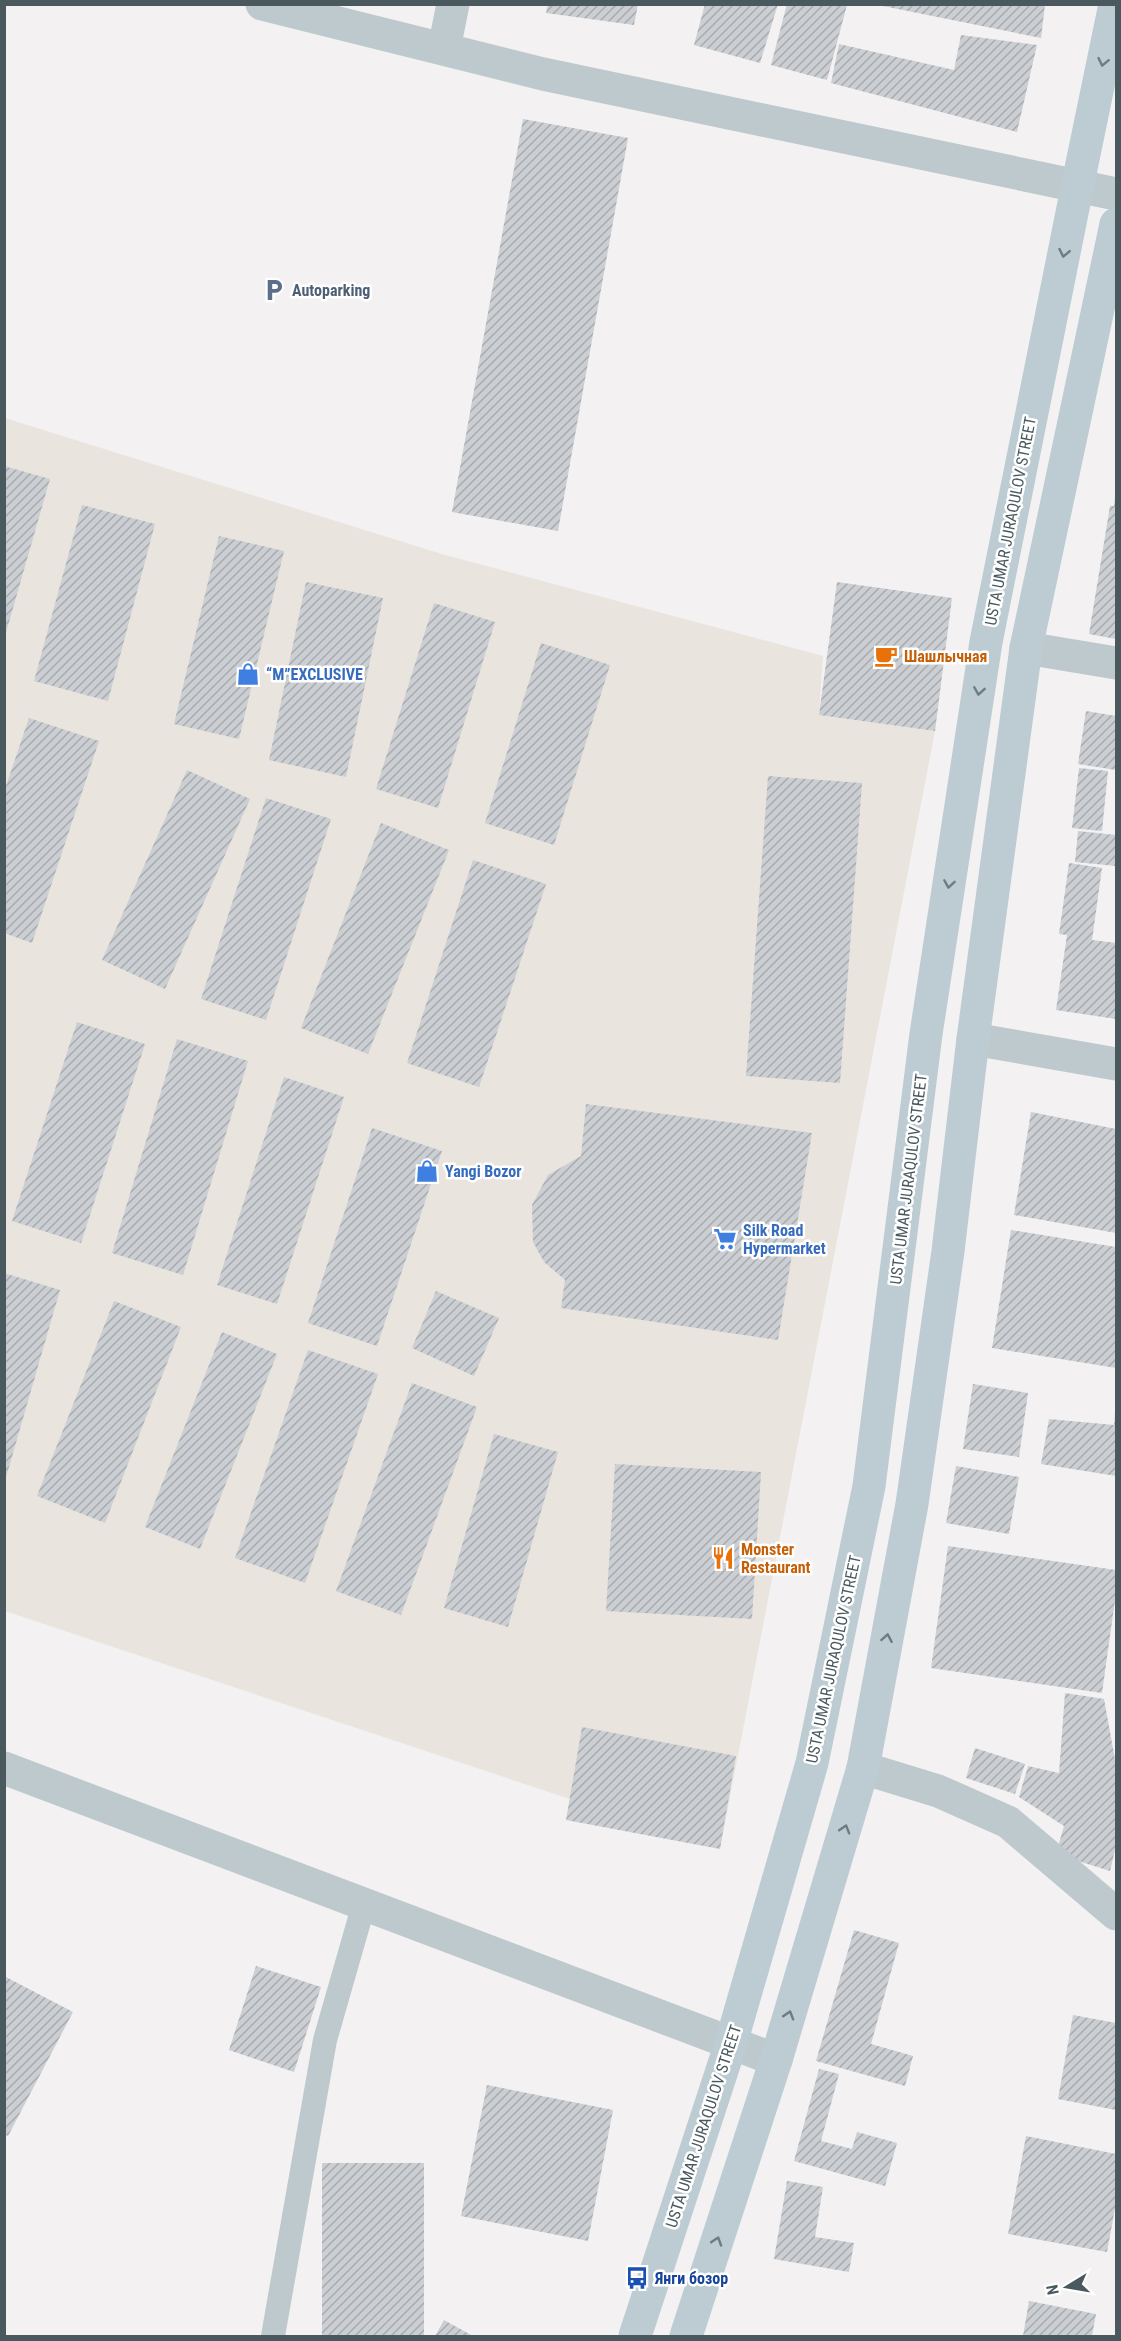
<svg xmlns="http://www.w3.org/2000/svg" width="1121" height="2341" font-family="'Roboto Condensed',sans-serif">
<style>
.commercial{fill:#eae4de}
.building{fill:url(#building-hatch)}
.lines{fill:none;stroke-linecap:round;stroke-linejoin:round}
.service{stroke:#bdc9cd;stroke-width:24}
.minor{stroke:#bdc9cd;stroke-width:33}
.tertiary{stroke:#bdc9cd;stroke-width:33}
.secondary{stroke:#bdccd2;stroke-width:33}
.oneway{stroke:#6c7c81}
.labels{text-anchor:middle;stroke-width:5;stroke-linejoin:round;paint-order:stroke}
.service-label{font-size:16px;font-weight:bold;fill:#4e5e75;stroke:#fff;text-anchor:start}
.street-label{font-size:16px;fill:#49595e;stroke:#fff}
.food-label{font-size:16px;font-weight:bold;fill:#c56008;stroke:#fff;text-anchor:start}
.shop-label{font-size:16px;font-weight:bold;fill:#366cbe;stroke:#fff;text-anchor:start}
.transit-label{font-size:16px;font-weight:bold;fill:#164399;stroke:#fff;text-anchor:start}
</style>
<defs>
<pattern id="building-hatch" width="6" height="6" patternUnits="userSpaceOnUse" patternTransform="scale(1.5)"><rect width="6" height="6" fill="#cbcfd3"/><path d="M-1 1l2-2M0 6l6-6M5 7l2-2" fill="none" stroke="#a7abae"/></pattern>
</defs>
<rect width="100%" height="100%" fill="#f3f1f1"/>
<path class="commercial" d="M5 418 445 555 823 656 819 715 935 731 720 1849 5 1611Z"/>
<path class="building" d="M548 4H638L634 25 546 13Z
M705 4H778L760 63 694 45Z
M787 4 847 5 827 80 771 65Z
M883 6V5H1045L1041 38Z
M961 35 1037 45 1017 132 831 83 839 44 954 70Z
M523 119 628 138 558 531 452 512Z
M4 466 50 479 5 636H4Z
M1115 497H1116V639L1089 634 1110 506H1114Z
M82 505 155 524 108 701 34 681Z
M219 536 284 551 239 739 174 724Z
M306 582 383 598 346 777 269 760Z
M837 582 952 598 935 731 819 715Z
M434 603 495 622 438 808 376 789Z
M541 643 610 665 554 845 485 823Z
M1086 711 1116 716V770L1078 764Z
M29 718 99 741 32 943 4 933V792Z
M1079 768 1108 771 1102 831 1072 828Z
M187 770 250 799 165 989 102 960Z
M768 776 862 783 840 1083 746 1076Z
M266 798 331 819 266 1020 201 999Z
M381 823 449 850 368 1054 301 1028Z
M1078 831 1116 835V866L1075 862Z
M473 860 546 884 479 1087 407 1063Z
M1069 863 1102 868 1092 940 1116 943V1019L1056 1010 1067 935 1059 934Z
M77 1022 145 1044 81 1243 12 1221Z
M177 1039 248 1061 183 1275 112 1253Z
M284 1077 344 1097 277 1304 217 1285Z
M586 1104 812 1133 778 1340 561 1308 565 1280 544 1262 533 1242 532 1205 548 1175 581 1156Z
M1031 1112 1116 1129V1233L1014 1215Z
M372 1128 442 1151 377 1346 308 1323Z
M1011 1230 1116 1247V1368L992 1348Z
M4 1273 60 1290 5 1481H4Z
M436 1291 499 1318 474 1376 412 1348Z
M114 1301 181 1327 105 1523 37 1496Z
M222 1332 277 1354 200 1549 145 1527Z
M308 1350 378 1374 305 1583 235 1558Z
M412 1383 477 1407 401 1615 336 1591Z
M973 1384 1028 1393 1019 1457 963 1449Z
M1115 1413 1116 1414V1476L1041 1464 1049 1419 1114 1425Z
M494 1434 558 1452 508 1627 444 1608Z
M615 1464 761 1472 752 1619 606 1611Z
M956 1466 1019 1477 1009 1534 946 1523Z
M948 1546 1116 1570V1593L1102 1693 931 1668Z
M1065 1693 1104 1699 1116 1765V1846L1110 1871 1056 1854 1064 1826 1019 1797 1028 1766 1059 1773Z
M582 1727 736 1756 720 1849 566 1820Z
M975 1748 1025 1764 1015 1794 966 1778Z
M854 1930 899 1943 871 2044 913 2056 905 2086 816 2061Z
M256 1966 321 1987 294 2072 229 2050Z
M4 1976 73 2012 8 2136 4 2134Z
M1073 2015 1116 2023V2110L1058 2099Z
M819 2069 839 2074 821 2141 852 2149 857 2132 897 2143 885 2186 794 2161Z
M487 2085 613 2110 588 2241 461 2216Z
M1026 2136 1116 2154V2203L1107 2252 1008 2234Z
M322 2163H424V2336H322Z
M787 2181 823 2187 815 2237 854 2243 849 2272 774 2259Z
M1029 2301 1096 2314 1092 2336H1023Z
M444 2320 473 2336H435Z"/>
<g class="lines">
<path class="service" d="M273 2336 325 2040 364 1904"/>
<path class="minor" d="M262 4 543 74 1116 194
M444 49 453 4
M1026 648 1116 663
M973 1039 1116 1064
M863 1768 938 1791 1008 1822 1116 1914"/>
<path class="tertiary" d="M4 1768 776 2060"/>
<path class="secondary" d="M635 2336 731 2043 812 1763 869 1486 926 1034 986 642 1077 188 1115 4
M686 2336 776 2060 863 1768 912 1504 948 1251 973 1039 1026 648 1116 224"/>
</g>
<defs><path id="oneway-chevron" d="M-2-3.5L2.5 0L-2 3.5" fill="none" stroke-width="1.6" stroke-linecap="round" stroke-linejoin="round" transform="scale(1.5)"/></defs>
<g class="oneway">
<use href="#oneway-chevron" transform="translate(1103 62) rotate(102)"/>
<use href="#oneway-chevron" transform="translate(1064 253) rotate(101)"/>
<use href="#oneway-chevron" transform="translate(979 691) rotate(99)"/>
<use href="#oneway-chevron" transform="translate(949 884) rotate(99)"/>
<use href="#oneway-chevron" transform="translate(887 1638) rotate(-80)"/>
<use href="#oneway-chevron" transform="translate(845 1829) rotate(-73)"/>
<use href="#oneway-chevron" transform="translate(789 2015) rotate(-73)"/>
<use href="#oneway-chevron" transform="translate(717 2241) rotate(-72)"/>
</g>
<defs>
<g id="parking-bare" transform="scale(1.8)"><path d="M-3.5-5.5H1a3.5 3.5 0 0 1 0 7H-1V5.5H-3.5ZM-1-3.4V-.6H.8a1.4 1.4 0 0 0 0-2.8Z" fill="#5c6f8a" stroke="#fff" stroke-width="2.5" paint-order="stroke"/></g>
<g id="cafe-bare" transform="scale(1.8)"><path d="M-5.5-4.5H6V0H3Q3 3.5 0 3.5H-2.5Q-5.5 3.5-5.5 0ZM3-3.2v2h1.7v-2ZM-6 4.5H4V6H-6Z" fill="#e8710a" stroke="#fff" stroke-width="2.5" paint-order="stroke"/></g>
<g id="shop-bare" transform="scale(1.8)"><path d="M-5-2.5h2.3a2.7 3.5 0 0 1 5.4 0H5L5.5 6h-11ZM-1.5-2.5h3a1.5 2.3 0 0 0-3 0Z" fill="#3f7fe0" stroke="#fff" stroke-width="2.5" paint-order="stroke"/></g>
<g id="supermarket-bare" transform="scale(1.8)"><path d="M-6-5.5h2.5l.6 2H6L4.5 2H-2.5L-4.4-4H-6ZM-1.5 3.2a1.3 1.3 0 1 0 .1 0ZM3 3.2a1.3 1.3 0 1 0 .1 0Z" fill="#3f7fe0" stroke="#fff" stroke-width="2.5" paint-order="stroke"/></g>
<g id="restaurant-bare" transform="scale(1.8)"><path d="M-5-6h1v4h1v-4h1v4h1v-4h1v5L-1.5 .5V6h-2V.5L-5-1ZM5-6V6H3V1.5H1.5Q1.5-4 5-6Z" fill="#e8710a" stroke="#fff" stroke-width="2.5" paint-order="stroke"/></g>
<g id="bus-bare" transform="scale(1.8)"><path d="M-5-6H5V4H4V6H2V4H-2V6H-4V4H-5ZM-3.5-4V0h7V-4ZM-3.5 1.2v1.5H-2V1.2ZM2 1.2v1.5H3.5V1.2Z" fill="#1a4fb4" stroke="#fff" stroke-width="2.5" paint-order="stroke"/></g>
</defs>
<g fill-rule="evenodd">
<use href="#parking-bare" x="274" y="290"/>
<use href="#cafe-bare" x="886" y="656"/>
<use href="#shop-bare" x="248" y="674"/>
<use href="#shop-bare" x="427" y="1171"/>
<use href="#supermarket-bare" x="725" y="1239"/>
<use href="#restaurant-bare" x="723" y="1558"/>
<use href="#bus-bare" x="637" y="2278"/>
</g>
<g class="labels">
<g class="service-label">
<text x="292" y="296">Autoparking</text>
</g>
<g class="street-label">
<text transform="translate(1010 521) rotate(-79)" y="6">USTA UMAR JURAQULOV STREET</text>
<text transform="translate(908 1179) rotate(-83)" y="6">USTA UMAR JURAQULOV STREET</text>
<text transform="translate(833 1659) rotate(-78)" y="6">USTA UMAR JURAQULOV STREET</text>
<text transform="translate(703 2126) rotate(-72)" y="6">USTA UMAR JURAQULOV STREET</text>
</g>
<g class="food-label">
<text x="904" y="662">Шашлычная</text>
<text x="741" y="1555">Monster<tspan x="741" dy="18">Restaurant</tspan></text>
</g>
<g class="shop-label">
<text x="266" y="680">“M”EXCLUSIVE</text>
<text x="445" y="1177">Yangi Bozor</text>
<text x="743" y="1236">Silk Road<tspan x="743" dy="18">Hypermarket</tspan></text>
</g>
<g class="transit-label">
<text x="655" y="2284">Янги бозор</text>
</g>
</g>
<rect width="1121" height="2341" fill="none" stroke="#49595e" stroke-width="12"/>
<g transform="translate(1067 2287) rotate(259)" stroke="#ffffff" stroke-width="4.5" paint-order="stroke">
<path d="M0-4.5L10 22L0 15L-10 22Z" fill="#49595e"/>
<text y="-9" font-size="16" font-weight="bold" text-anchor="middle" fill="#49595e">N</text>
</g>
</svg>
